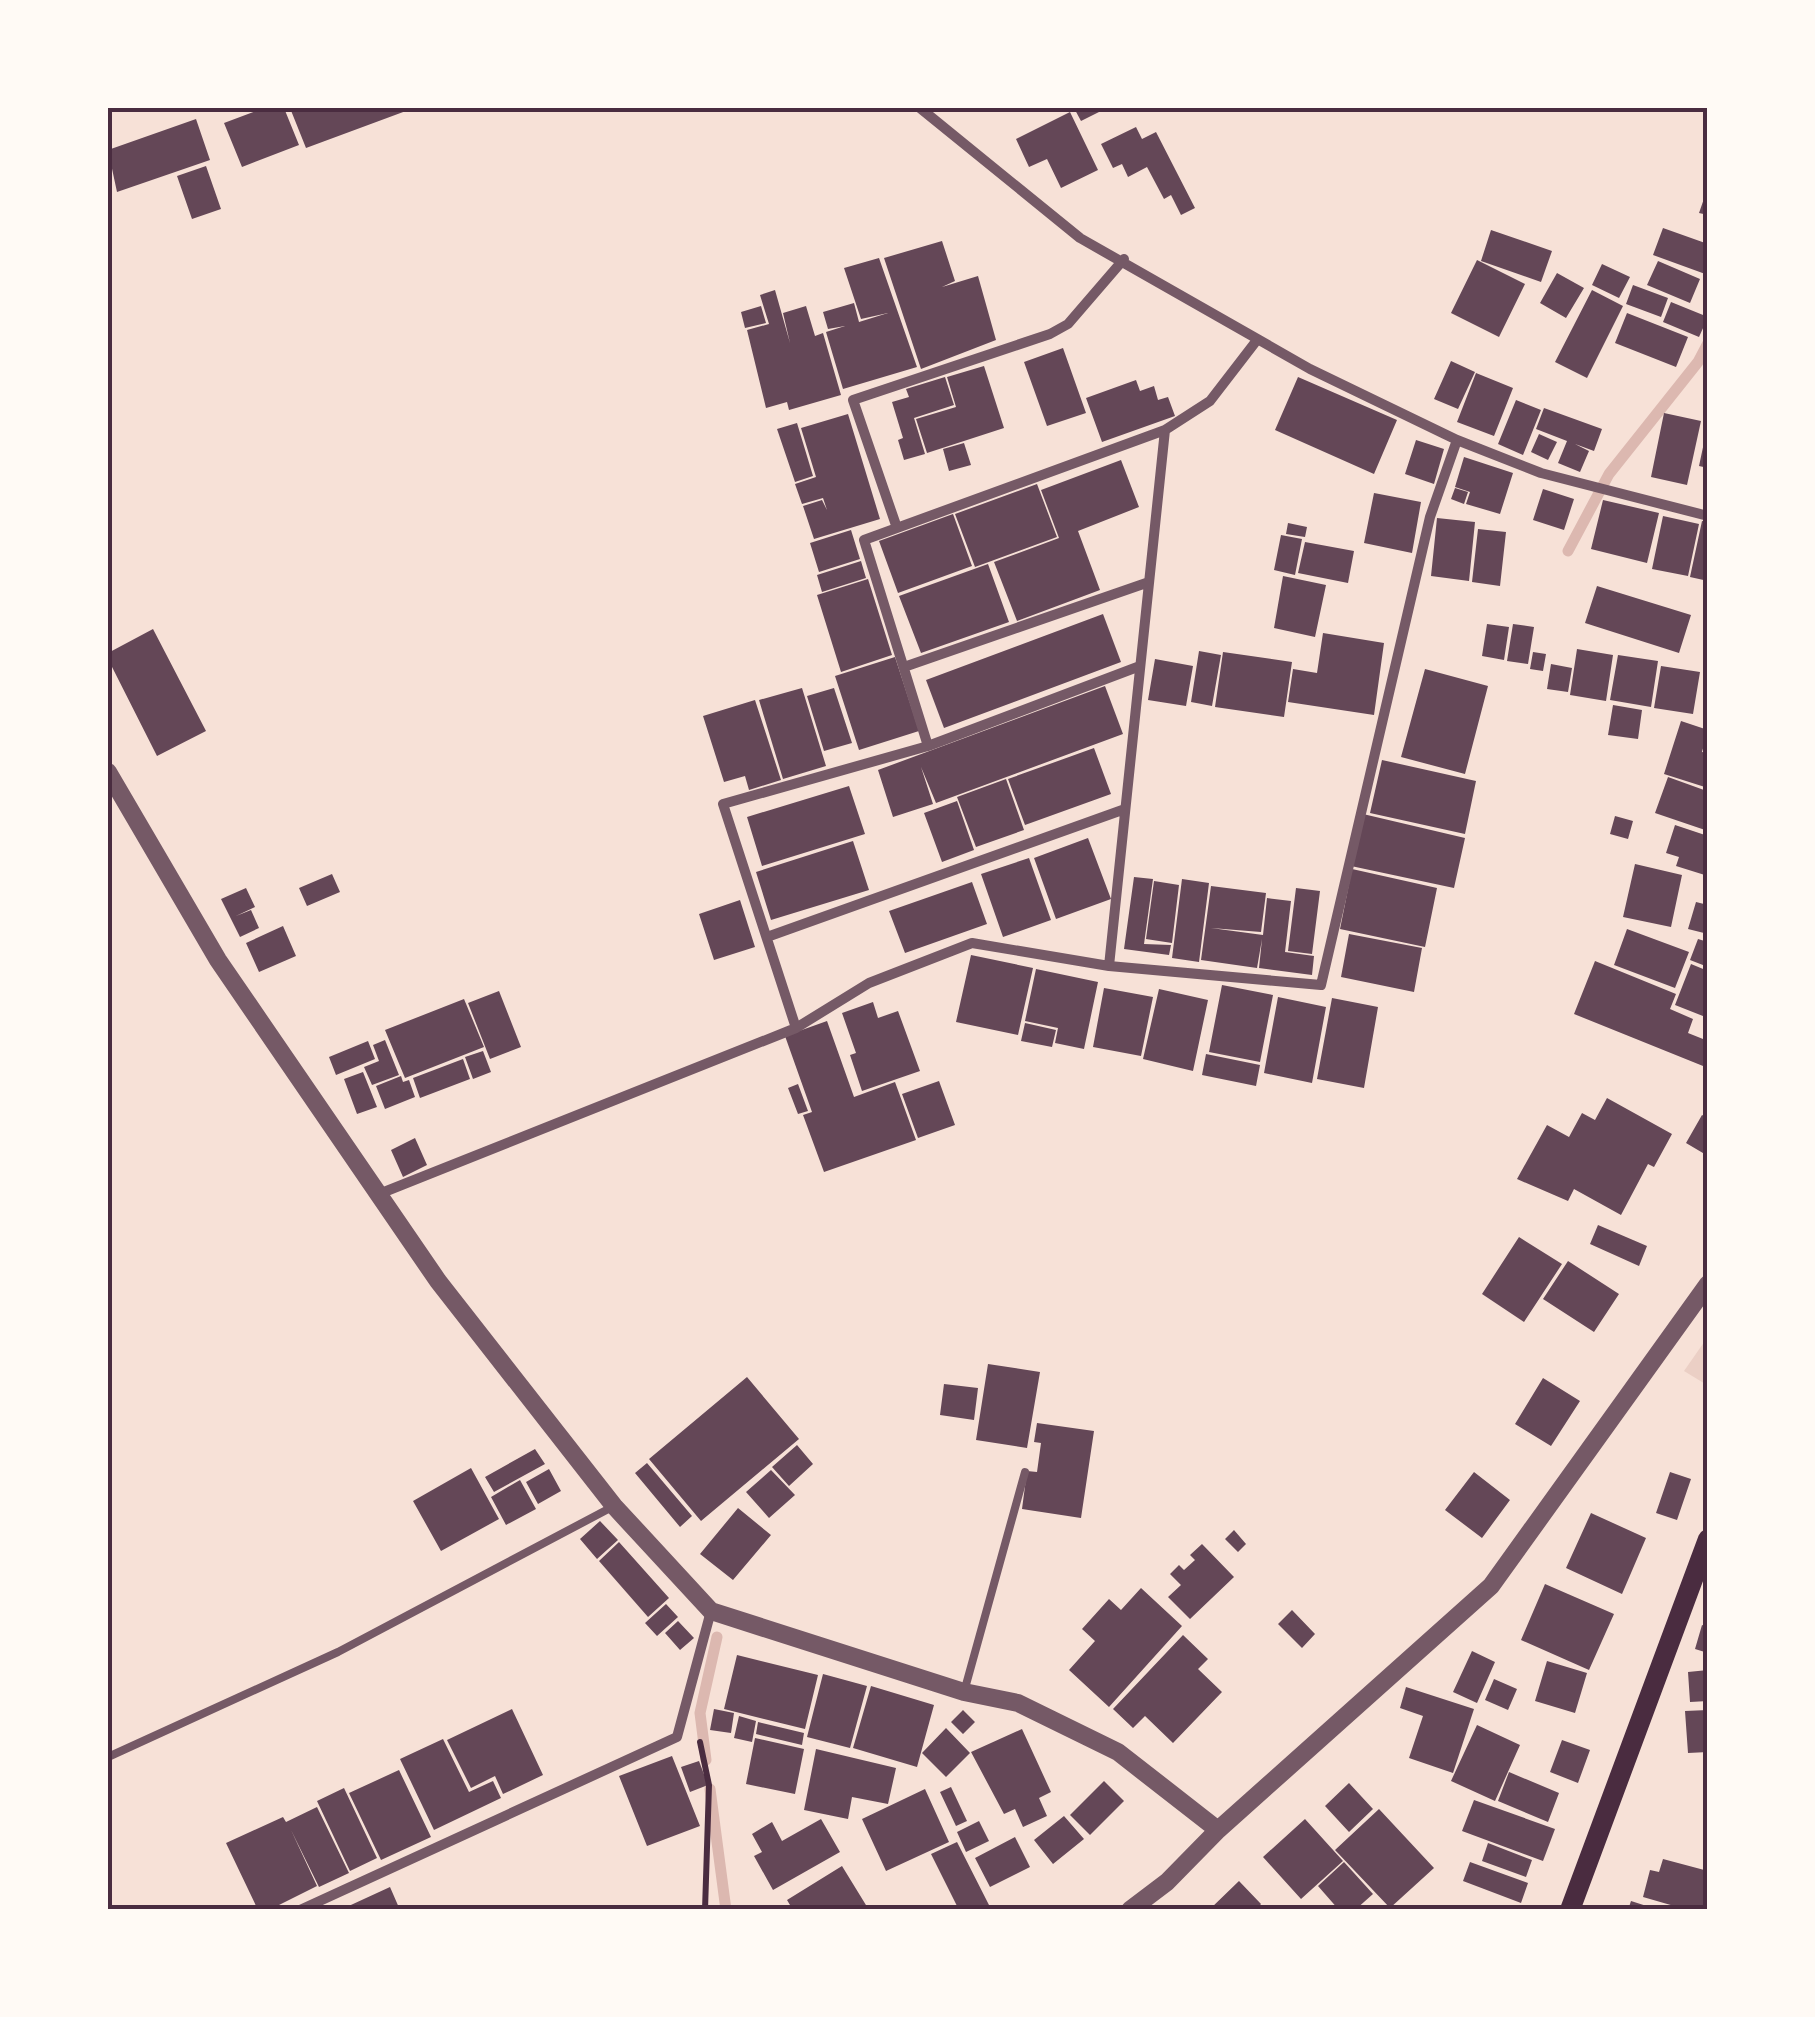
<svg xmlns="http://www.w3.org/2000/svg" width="1815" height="2017" font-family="Lora,serif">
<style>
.green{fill:#ebcfc5}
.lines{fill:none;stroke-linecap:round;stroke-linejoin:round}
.stream{stroke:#dcb8b0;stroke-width:11}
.building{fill:#644757}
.path{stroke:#4a2c40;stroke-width:6}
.service{stroke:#755966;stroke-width:8}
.minor{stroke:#755966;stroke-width:10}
.tertiary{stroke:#755966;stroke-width:18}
.secondary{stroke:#4a2c40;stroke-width:20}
.neatline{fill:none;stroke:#4a2c40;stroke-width:4}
</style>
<rect width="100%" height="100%" fill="#f7e1d7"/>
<path class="green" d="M1707 1338V1385L1684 1371Z"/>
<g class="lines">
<path class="stream" d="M1568 551 1609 474 1698 362 1708 343
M706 1760 700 1713 717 1637
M710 1789 726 1910"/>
</g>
<path class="building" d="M264 108H284L299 145 242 167 224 123Z
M290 108H414L306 148Z
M1074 108H1107L1081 121Z
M1070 112 1098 170 1061 188 1047 159 1029 167 1016 139Z
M196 119 210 160 117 192 108 150Z
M1136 127 1142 139 1156 132 1195 208 1181 215 1171 195 1164 199 1147 167 1128 177 1122 164 1113 168 1101 144Z
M206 166 221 209 192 219 177 176Z
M1707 190H1708V215L1699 213Z
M1663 228 1708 244V275L1653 255Z
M1491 230 1552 251 1541 282 1481 261Z
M942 241 955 281 942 287 978 276 996 340 921 369 884 258Z
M879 258 917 367 843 389 826 332 845 326 828 329 823 312 854 303 859 322 888 313 861 319 844 268Z
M1477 260 1525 284 1499 337 1451 313Z
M1658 261 1700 279 1690 303 1647 285Z
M1602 264 1630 277 1619 298 1592 285Z
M1557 273 1584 288 1566 318 1540 303Z
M1633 285 1668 298 1661 317 1626 304Z
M775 290 790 343 783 313 806 306 815 336 823 333 841 395 789 410 787 402 766 408 747 330 769 324 760 295Z
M1592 290 1623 306 1587 378 1555 362Z
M1671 302 1708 317 1699 337 1663 322Z
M761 306 766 323 745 328 741 312Z
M1627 313 1688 337 1676 367 1615 343Z
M1063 348 1086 413 1047 426 1024 362Z
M1451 361 1475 372 1458 409 1434 399Z
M984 366 1004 428 927 453 916 419 956 407 947 377Z
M1476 373 1513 388 1494 436 1457 422Z
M945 377 954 405 914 418 925 454 904 460 898 440 903 438 892 402 909 397 906 389Z
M1298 377 1397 420 1374 474 1275 430Z
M1136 380 1140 391 1154 386 1158 400 1168 397 1175 416 1102 442 1086 398Z
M1516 400 1541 410 1523 455 1498 444Z
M1544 408 1602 429 1594 451 1575 444 1589 451 1580 472 1558 463 1567 441 1536 429Z
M1664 413 1701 421 1687 485 1651 477Z
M848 414 880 519 814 539 803 506 822 500 827 510 823 498 802 504 795 484 816 477 801 428Z
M797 423 813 476 795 482 777 429Z
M1706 433H1708V468L1699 466Z
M1539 434 1557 442 1548 460 1531 452Z
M1416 440 1444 449 1434 484 1405 474Z
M964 443 971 465 949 471 943 449Z
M1464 457 1513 473 1500 514 1466 504 1470 492 1455 487Z
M1121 460 1139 507 1078 531 1100 590 1017 621 994 562 1059 538 1041 490Z
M1037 484 1057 537 975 567 955 514Z
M1455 488 1468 492 1464 504 1451 499Z
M1543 489 1574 499 1564 530 1533 520Z
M1374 493 1421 502 1412 553 1364 543Z
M1603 500 1659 513 1647 563 1591 549Z
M953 514 972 566 898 593 879 541Z
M1663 516 1699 524 1688 576 1652 569Z
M1437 518 1475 522 1469 581 1431 576Z
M1702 521 1708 522V581L1690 577Z
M1288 523 1307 527 1305 537 1286 534Z
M1478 529 1506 532 1500 586 1472 582Z
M851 530 860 559 819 572 810 543Z
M1281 535 1302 539 1295 575 1274 570Z
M1305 542 1354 551 1348 583 1298 573Z
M861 561 866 578 822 592 817 575Z
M988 564 1009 622 921 653 899 596Z
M1283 576 1326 585 1315 637 1274 628Z
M868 579 892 655 841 672 817 595Z
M1597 586 1691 615 1679 653 1585 623Z
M1103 614 1121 662 944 728 926 680Z
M1487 624 1509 627 1504 660 1482 656Z
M1513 624 1534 627 1528 664 1507 661Z
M153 629 206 731 157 756 108 659V653Z
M1323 633 1384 643 1374 715 1288 702 1293 669 1317 673Z
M1577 649 1613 655 1606 701 1570 695Z
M1199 651 1221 655 1212 706 1191 702Z
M1223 652 1292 662 1284 717 1215 707Z
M1533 652 1546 654 1543 671 1530 669Z
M1618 655 1658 661 1651 707 1610 700Z
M895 657 919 731 859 750 835 676Z
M1155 659 1193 666 1186 706 1148 700Z
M1551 664 1572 668 1568 692 1547 689Z
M1661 666 1700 672 1693 714 1654 708Z
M1425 669 1488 686 1465 774 1401 757Z
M1105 686 1123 734 936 803 921 767 933 804 893 817 878 770Z
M802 688 826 766 783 779 759 700Z
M834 688 852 743 824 751 807 696Z
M755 700 781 780 749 790 745 776 724 782 703 716Z
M1613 705 1642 710 1638 739 1608 735Z
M1681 721 1708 730 1702 752 1708 753V788L1664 774Z
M1094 748 1111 794 1025 825 1008 779Z
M1382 760 1476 781 1465 834 1370 813Z
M1668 777 1704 790 1708 831 1655 813Z
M1006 779 1024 830 976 847 957 797Z
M849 786 865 834 762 866 747 817Z
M957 801 974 850 942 862 924 813Z
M1363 814 1465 838 1454 888 1351 866Z
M1615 816 1633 821 1628 839 1610 834Z
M1675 825 1708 836V876L1676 866 1679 857 1666 853Z
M1088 838 1111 899 1056 919 1034 858Z
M853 841 869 890 771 920 756 872Z
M1029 858 1051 920 1003 937 981 874Z
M1635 864 1682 875 1671 927 1623 917Z
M1352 869 1437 888 1425 947 1340 929Z
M332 874 340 892 307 906 299 888Z
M1134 877 1153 879 1144 944 1171 945 1169 955 1124 949Z
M1182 879 1209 883 1199 962 1172 958Z
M1154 881 1179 885 1172 943 1146 939Z
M972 882 987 924 905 953 889 911Z
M1211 886 1266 893 1261 932 1211 928 1263 935 1267 898 1291 901 1285 952 1314 956 1312 975 1259 968 1262 939 1257 968 1201 960Z
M246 888 255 907 236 916 251 910 259 928 240 937 221 899Z
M1296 888 1320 891 1312 954 1288 951Z
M740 900 755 947 714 960 699 914Z
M1696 902 1708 905V934L1688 929Z
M283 926 296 956 259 972 246 943Z
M1627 929 1689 952 1675 988 1614 965Z
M1349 934 1422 948 1414 992 1341 977Z
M1698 939 1708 942V967L1690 960Z
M971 955 1033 968 1018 1035 956 1022Z
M1595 961 1676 994 1670 1009 1693 1019 1688 1033 1708 1041V1068L1574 1014Z
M1691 964 1708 971V1018L1675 1005Z
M1036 969 1098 982 1084 1049 1055 1043 1058 1028 1025 1021Z
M1222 985 1273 995 1260 1062 1209 1052Z
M1104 988 1153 997 1141 1056 1093 1047Z
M1159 989 1208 1000 1193 1071 1143 1059Z
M499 991 521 1047 490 1059 468 1003Z
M1278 997 1326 1007 1312 1083 1264 1073Z
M1332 998 1378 1007 1364 1088 1317 1079Z
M464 999 484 1047 405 1078 385 1030Z
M873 1002 878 1018 898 1011 920 1071 862 1091 850 1055 856 1053 842 1013Z
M827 1021 854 1097 895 1082 916 1140 824 1172 803 1115 812 1112 785 1036Z
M1025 1023 1056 1030 1052 1047 1021 1041Z
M385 1040 399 1075 372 1085 364 1067 379 1061 373 1045Z
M368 1041 375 1059 336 1075 329 1057Z
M483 1051 491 1072 473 1079 465 1057Z
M1206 1054 1260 1065 1256 1086 1202 1075Z
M463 1059 470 1079 420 1098 413 1078Z
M363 1072 377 1107 357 1114 344 1079Z
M401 1076 403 1082 409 1080 415 1097 385 1109 376 1086Z
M939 1081 955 1125 918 1138 902 1094Z
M798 1084 808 1111 798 1114 788 1088Z
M1607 1098 1672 1134 1654 1167 1648 1164 1621 1215 1574 1189 1568 1201 1517 1179 1547 1125 1569 1137 1582 1113 1595 1120Z
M1702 1115 1708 1118V1156L1686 1143Z
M415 1138 427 1165 403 1177 391 1150Z
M1598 1225 1647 1246 1639 1266 1590 1244Z
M1519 1237 1562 1264 1524 1322 1482 1294Z
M1568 1261 1619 1294 1594 1332 1543 1299Z
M988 1364 1040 1372 1027 1448 976 1440Z
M747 1377 799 1439 701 1521 649 1459Z
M1543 1378 1580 1401 1551 1446 1515 1424Z
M944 1384 978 1388 974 1420 940 1415Z
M1037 1423 1094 1431 1081 1518 1022 1509 1027 1471 1037 1472 1041 1443 1034 1442Z
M797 1445 813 1464 789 1486 772 1467Z
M535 1449 545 1464 494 1492 485 1477Z
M647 1463 692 1516 680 1527 635 1473Z
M471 1468 499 1519 441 1551 413 1501Z
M549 1469 561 1491 538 1504 526 1482Z
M771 1470 795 1495 769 1518 746 1492Z
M1474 1472 1510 1500 1482 1538 1445 1510Z
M1670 1472 1691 1479 1677 1520 1656 1513Z
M520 1480 536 1509 506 1525 491 1497Z
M738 1508 771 1535 733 1580 700 1554Z
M1591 1513 1646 1538 1622 1594 1566 1568Z
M600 1521 618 1540 597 1559 580 1539Z
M1234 1530 1246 1544 1238 1552 1225 1539Z
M619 1542 669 1598 648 1617 599 1561Z
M1202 1544 1234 1577 1190 1619 1168 1597 1181 1585 1170 1574 1179 1565 1184 1570 1195 1560 1190 1555Z
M1545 1584 1614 1614 1589 1670 1521 1640Z
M1141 1588 1182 1626 1109 1707 1069 1670 1095 1641 1082 1629 1109 1599 1121 1610Z
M666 1604 678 1617 657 1636 645 1623Z
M1292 1610 1315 1634 1302 1648 1278 1624Z
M678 1621 694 1638 680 1650 665 1633Z
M1702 1625 1708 1627V1653L1695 1649Z
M1183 1635 1208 1659 1198 1669 1222 1692 1173 1743 1145 1716 1133 1728 1113 1709Z
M1472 1651 1495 1662 1477 1703 1453 1692Z
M737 1655 818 1675 805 1729 724 1709Z
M1547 1661 1587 1673 1575 1713 1535 1701Z
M1708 1670V1701L1690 1702 1688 1672Z
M823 1674 867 1686 850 1748 807 1737Z
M1494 1679 1517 1689 1508 1710 1485 1700Z
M871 1686 934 1705 917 1767 853 1748Z
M1406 1687 1474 1709 1453 1773 1409 1758 1423 1716 1400 1708Z
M512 1709 543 1775 503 1794 495 1776 471 1788 447 1740Z
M714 1709 734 1713 731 1733 710 1730Z
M963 1710 975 1722 963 1734 951 1722Z
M1708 1710V1752L1688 1753 1685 1711Z
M739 1716 756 1721 752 1742 734 1738Z
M758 1722 804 1733 802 1745 756 1734Z
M1477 1725 1520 1745 1495 1801 1451 1781Z
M946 1728 970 1753 946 1777 922 1753Z
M1022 1729 1051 1792 1039 1798 1047 1816 1023 1827 1015 1809 1004 1814 971 1752Z
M755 1738 804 1749 795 1794 746 1784Z
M443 1739 469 1792 493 1781 501 1798 434 1830 400 1759Z
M1562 1740 1590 1750 1578 1783 1550 1772Z
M816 1749 896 1768 888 1804 852 1797 848 1819 804 1810Z
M672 1756 700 1826 647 1846 619 1776Z
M699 1761 708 1785 690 1792 681 1767Z
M399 1770 431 1837 381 1860 349 1793Z
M1509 1772 1559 1793 1548 1822 1498 1801Z
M1104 1781 1124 1801 1090 1835 1070 1815Z
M1349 1783 1373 1809 1349 1832 1325 1806Z
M951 1787 967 1821 956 1826 940 1792Z
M344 1788 377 1858 350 1871 317 1801Z
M925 1789 949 1842 886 1871 862 1819Z
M1474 1800 1555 1829 1543 1861 1462 1831Z
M317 1807 349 1873 319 1887 291 1830 317 1886 269 1910H258L226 1843 283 1817 286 1822Z
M1379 1809 1434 1868 1390 1908 1335 1850Z
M1703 1815H1708V1837L1704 1838Z
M1064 1816 1084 1839 1053 1864 1034 1840Z
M821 1819 840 1852 773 1890 754 1856 762 1852 752 1834 772 1822 782 1841Z
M1305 1819 1343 1861 1301 1899 1263 1857Z
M979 1821 989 1841 966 1852 957 1832Z
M1015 1837 1030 1867 990 1887 975 1858Z
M957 1842 990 1907 985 1910H959L931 1854Z
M1488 1843 1532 1860 1526 1877 1482 1861Z
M1663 1859 1708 1871V1910H1688L1643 1897 1650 1870 1659 1872Z
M1344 1862 1373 1894 1355 1910H1339L1318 1886Z
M1470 1862 1528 1883 1521 1903 1463 1881Z
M842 1866 869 1910H793L787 1900Z
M1239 1881 1261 1904 1256 1910H1209Z
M390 1887 400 1910H340Z
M1631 1901 1656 1909V1910H1628Z"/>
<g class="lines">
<path class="path" d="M700 1742 709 1785 705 1910"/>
<path class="service" d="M964 1692 1025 1472
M108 1757 338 1652 614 1506"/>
<path class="minor" d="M920 108 1080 238 1310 369 1457 440 1541 473 1708 516
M897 528 853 400 1050 334 1068 324 1124 259
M904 667 1149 582
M928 746 864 540 1165 430 1210 401 1257 340
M767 937 1125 809
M1109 966 1165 430
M796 1028 723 804 928 746 1140 666
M379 1194 796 1028 869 983 972 943 1109 966 1321 985 1430 517 1457 440
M300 1910 677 1737 711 1611"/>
<path class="tertiary" d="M108 772 218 960 438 1281 614 1506 711 1611 964 1692 1018 1703 1118 1752 1218 1830
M1130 1910 1167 1882 1218 1830 1491 1586 1708 1284"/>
<path class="secondary" d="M1570 1910 1708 1539"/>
</g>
<rect width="1815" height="2017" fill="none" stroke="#fffaf5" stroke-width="220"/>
<rect x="110" y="110" width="1595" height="1797" class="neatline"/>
</svg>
